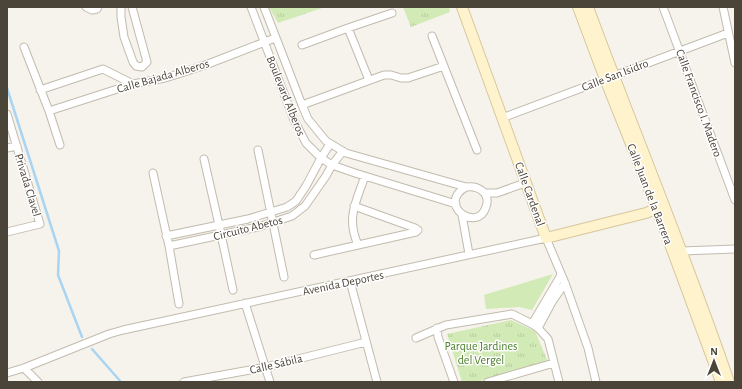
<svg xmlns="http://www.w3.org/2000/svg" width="742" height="389" font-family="'Alegreya Sans',sans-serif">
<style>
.green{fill:#d2eab5}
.park{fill:url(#park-tufts)}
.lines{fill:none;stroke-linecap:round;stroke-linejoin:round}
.stream{stroke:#a9d4f2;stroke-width:2.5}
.street-casing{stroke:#c2bbae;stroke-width:9}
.secondary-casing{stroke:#d6c79b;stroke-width:12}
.street{stroke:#fff;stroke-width:7}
.secondary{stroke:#fff3cd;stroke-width:10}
.labels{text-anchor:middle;stroke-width:3;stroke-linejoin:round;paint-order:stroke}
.street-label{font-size:12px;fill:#4b4439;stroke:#fff}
.park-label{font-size:12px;fill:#4a7f2a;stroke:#fff}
</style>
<defs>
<pattern id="park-tufts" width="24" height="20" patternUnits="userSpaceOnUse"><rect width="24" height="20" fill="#d2eab5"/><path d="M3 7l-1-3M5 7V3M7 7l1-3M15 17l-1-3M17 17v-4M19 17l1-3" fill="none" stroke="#b6ca9c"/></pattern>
</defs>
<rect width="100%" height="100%" fill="#f6f3ec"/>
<path class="green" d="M553 274 532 310 519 307 486 309 484 295Z"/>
<path class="park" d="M269 7H325L278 23Z
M403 7H449L450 12 411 27Z
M511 320 535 331 548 362 476 382H462L447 334Z"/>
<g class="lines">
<path class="stream" d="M7 88 59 251 58 275 82 337
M92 349 121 382"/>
<g class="street-casing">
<path id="street" d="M86 7 92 10 97 9 98 7
M121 7V17L124 37 133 62 136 66 142 67 147 62 132 7
M251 7 294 120 306 143 321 158 332 165 355 173 456 204
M264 7 302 105 308 119 326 141 346 153 466 187C478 185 491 193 486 207 477 234 436 204 466 187
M663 7 735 200
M723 7 735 63
M348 28 369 80
M432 36 477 150
M302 45 348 28 392 13
M24 47 49 111 60 145
M40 90 103 69 133 84
M302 105 384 75H391L401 78H408L444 66
M49 111 133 84 165 78 178 74 208 64 275 38
M7 114 40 224 7 232
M502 118 728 33
M7 148 17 146
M258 150 284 277
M204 159 219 225 233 290
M153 173 169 246 179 304
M485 193H497L525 183
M462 215 469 254
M166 236 248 219 287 207 296 201 306 186 321 158 330 144
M358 245C346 218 356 202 365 176
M169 246 258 227 292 216 305 206 326 176 332 165 343 151
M682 251 735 249
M314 255 416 232 418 230 415 228 354 206
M350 281 377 382
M245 303 270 382
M532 324 561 275 560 271
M437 328 438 337 454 382
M538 328 552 302 565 283
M416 338 446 325 512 314 532 324 538 328 548 339 559 382
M24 368 38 382
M7 373 24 368 109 334 123 330 546 238 565 283 588 348 596 382
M184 382 266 367 366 342
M488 382 554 363"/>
</g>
<g class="secondary-casing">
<path id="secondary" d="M462 7 546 238 646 213 663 206
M578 7 605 79 657 209 721 382
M588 7C634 132 686 256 729 382"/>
</g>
<use href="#street" class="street"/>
<use href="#secondary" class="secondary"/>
</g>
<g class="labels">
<g class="street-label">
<text transform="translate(615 75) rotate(-21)" y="4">Calle San Isidro</text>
<text transform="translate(163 76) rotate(-16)" y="4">Calle Bajada Alberos</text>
<text transform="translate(286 96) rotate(68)" y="4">Boulevard Alberos</text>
<text transform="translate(699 103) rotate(70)" y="4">Calle Francisco I. Madero</text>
<text transform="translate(28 185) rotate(73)" y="4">Privada Clavel</text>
<text transform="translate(530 194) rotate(70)" y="4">Calle Cardenal</text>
<text transform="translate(650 194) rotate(69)" y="4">Calle Juan de la Barrera</text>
<text transform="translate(248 228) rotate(-14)" y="4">Circuito Abetos</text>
<text transform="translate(343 283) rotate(-12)" y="4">Avenida Deportes</text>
<text transform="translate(276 364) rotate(-13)" y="4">Calle Sábila</text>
</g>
<g class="park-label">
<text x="481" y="350">Parque Jardines<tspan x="481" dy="14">del Vergel</tspan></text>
</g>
</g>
<rect width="742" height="389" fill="none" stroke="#4b4439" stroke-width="16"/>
<g transform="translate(714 361)" stroke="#ffffff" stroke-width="3" paint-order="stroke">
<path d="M0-3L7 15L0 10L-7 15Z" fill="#4b4439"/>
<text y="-6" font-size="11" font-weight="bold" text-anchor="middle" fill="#4b4439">N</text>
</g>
</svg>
